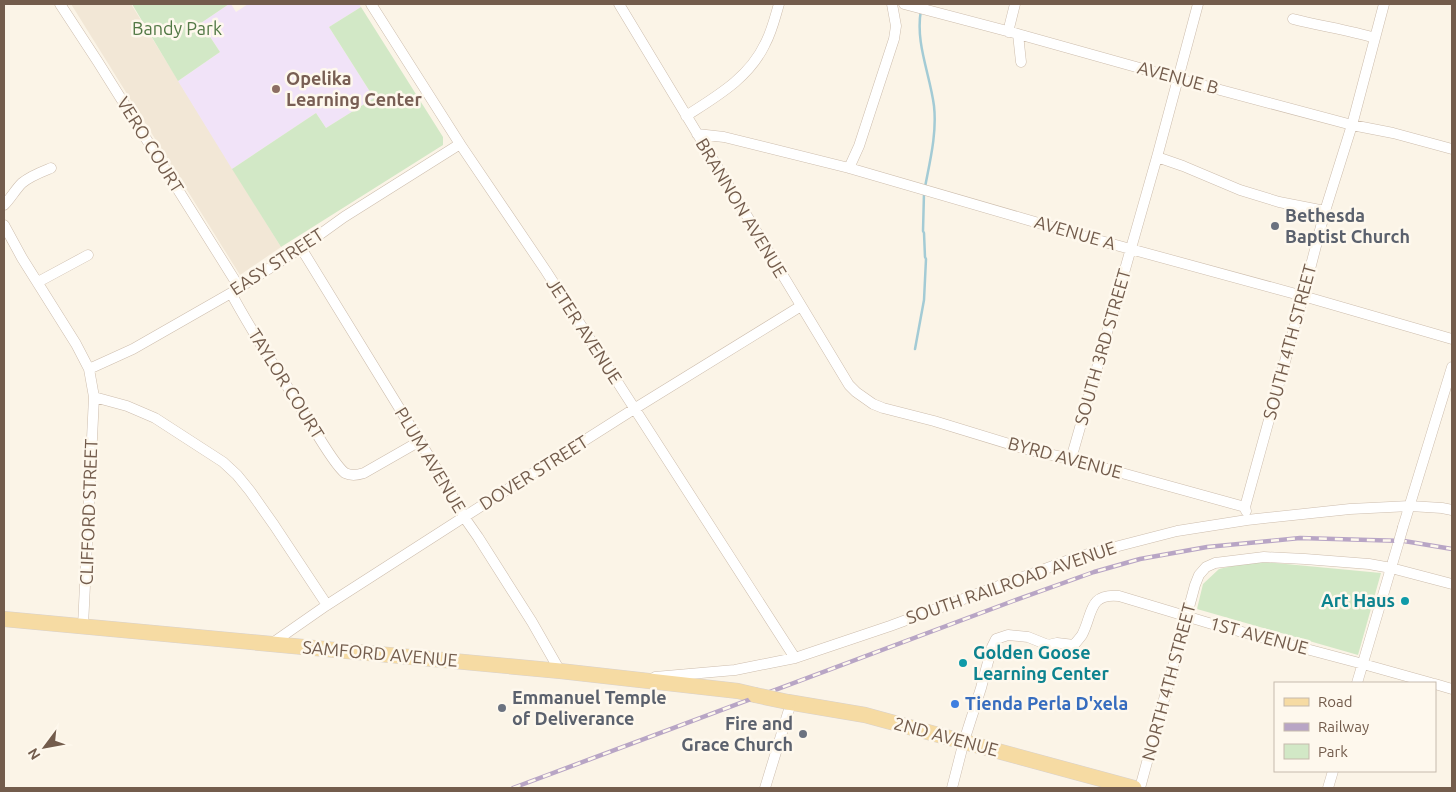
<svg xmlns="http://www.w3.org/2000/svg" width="1456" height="792" font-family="Ubuntu,sans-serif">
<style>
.residential{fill:#f2e7d6}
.education{fill:#f1e3f8}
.green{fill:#d2e8c6}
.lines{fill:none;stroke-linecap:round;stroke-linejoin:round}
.stream{stroke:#a3cbd5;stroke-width:2.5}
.street-casing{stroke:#cdbdad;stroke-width:11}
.primary-casing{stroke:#d8d1cd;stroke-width:16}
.street{stroke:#fff;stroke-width:10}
.primary{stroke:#f6dba3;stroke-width:15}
.rail-casing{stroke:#b8a5c5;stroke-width:4.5}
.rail{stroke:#fef8ed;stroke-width:2.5;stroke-dasharray:8;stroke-linecap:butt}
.street-bridge-casing{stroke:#cdbdad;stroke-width:11;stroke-linecap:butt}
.primary-bridge-casing{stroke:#d8d1cd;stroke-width:16;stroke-linecap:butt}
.street-bridge{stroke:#fff;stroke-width:10}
.primary-bridge{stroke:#f6dba3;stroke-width:15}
.education-dot{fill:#8d6e63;stroke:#fef8ed;stroke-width:2}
.worship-dot{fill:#6b7280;stroke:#fef8ed;stroke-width:2}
.culture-dot{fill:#0f9aa8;stroke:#fef8ed;stroke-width:2}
.shop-dot{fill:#3f7fe0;stroke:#fef8ed;stroke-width:2}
.labels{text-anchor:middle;stroke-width:5;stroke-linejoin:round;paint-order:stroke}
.park-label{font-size:18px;fill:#527845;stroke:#fef8ed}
.street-label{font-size:18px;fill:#735c4c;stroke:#fef8ed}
.education-label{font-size:18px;font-weight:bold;fill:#785e54;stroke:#fef8ed;text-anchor:start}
.worship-label{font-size:18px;font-weight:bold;fill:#5b616d;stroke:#fef8ed;text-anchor:start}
.culture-label{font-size:18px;font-weight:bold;fill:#0d838f;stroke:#fef8ed;text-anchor:end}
.shop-label{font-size:18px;font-weight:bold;fill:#366cbe;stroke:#fef8ed;text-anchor:start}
</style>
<rect width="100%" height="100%" fill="#fbf4e7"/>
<path class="residential" d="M71 4H131L281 247 240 275Z"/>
<path class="education" d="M229 4H231L236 12 248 4H359L361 7 329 27 374 98 326 128 316 113 232 169 178 81 220 52 201 23Z"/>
<path class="green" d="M132 4H229L201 23 220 52 178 81Z
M361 7 443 137V145L281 247 232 169 316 113 326 128 374 98 329 27Z
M1255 561 1381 573 1358 655 1197 609 1203 584 1219 569Z"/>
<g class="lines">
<path class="stream" d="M921 10C915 43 930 74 934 106 937 133 930 161 925 187
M915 349 924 300 926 259 925 257 924 233 923 231 924 193"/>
<g class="street-casing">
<path id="street" d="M60 4 98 62 239 287
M371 4 460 144 546 271 795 658
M619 4 849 385 856 392 873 404 883 408 934 421 1029 450 1071 459 1245 507
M904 4 1018 34 1179 79 1352 125 1393 133 1452 149
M1293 19C1320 26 1348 30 1375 38
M1008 32 1015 4
M1018 34 1021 62
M686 116C717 96 749 78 765 44 772 31 775 17 779 4
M697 134 724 137 849 168 1090 238 1303 296 1452 339
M1157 157 1183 166 1240 190 1279 202 1325 211
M849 168 859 146 894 39 896 26 892 4
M4 205C11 198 15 190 22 183 30 176 41 172 51 168
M4 225 22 258 76 344 89 369 94 397 127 406 155 418 223 462 237 475 250 491 274 525 327 605
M301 248 441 476 464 517 478 537 532 622 560 671
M38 282 88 255
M231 293C255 338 285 382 312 426 318 436 337 467 345 473 351 476 358 475 364 473L420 441
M89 369 133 349 231 293 301 248 344 217 460 144
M1071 459 1157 157 1198 4
M1246 511 1245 507 1303 296 1325 211 1352 125 1384 4
M1403 527 1452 367
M83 626 94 397
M271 644 327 605 464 517 634 409 801 306
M655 677 735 670 795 658 890 626 1080 556 1177 531 1247 520 1350 509 1410 506 1442 508 1452 510
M1357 683 1399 541
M1435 684 1452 689
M765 788 791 703
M952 788 964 741 981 688 992 647 996 639 1008 635 1028 637 1048 645 1057 643 1074 645C1077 641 1080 638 1082 635 1093 614 1088 593 1119 596L1212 624 1363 664 1431 683
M1140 788 1195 585 1199 575 1206 567 1215 563 1264 557 1305 559 1369 564 1391 568 1452 584
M1328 788 1333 771"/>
</g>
<g class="primary-casing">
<path id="primary" d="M4 619 560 671 738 691 755 695
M788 702 865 715 1134 788"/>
</g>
<use href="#street" class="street"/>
<use href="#primary" class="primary"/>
<g class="rail-casing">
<path id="rail" d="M513 788 1013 601 1094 572 1140 559 1207 547 1300 538 1404 541 1452 549"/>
</g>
<use href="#rail" class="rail"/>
<g class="street-bridge-casing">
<path id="street-bridge" d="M1399 541 1403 527"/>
</g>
<g class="primary-bridge-casing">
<path id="primary-bridge" d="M755 695 788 702"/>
</g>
<use href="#street-bridge" class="street-bridge"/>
<use href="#primary-bridge" class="primary-bridge"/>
</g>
<circle class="education-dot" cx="276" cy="89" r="5"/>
<g class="worship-dot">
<circle cx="1275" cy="226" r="5"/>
<circle cx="502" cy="708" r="5"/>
<circle cx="803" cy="734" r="5"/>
</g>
<g class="culture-dot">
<circle cx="1405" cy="601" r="5"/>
<circle cx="963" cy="663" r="5"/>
</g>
<circle class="shop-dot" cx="955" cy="704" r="5"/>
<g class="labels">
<g class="park-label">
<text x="177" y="35">Bandy Park</text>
</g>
<g class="street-label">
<text transform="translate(1178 78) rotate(15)" y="6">AVENUE B</text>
<text transform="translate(150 145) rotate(58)" y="6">VERO COURT</text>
<text transform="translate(741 208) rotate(59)" y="6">BRANNON AVENUE</text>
<text transform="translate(1075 233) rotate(16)" y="6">AVENUE A</text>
<text transform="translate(277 262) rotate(-33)" y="6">EASY STREET</text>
<text transform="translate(584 331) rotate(57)" y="6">JETER AVENUE</text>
<text transform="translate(1290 342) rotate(-75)" y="6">SOUTH 4TH STREET</text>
<text transform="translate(1103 347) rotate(-74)" y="6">SOUTH 3RD STREET</text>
<text transform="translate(286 384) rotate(58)" y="6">TAYLOR COURT</text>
<text transform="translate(1065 458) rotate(15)" y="6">BYRD AVENUE</text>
<text transform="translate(430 460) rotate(59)" y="6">PLUM AVENUE</text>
<text transform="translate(534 473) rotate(-32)" y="6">DOVER STREET</text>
<text transform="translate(89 512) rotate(-88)" y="6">CLIFFORD STREET</text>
<text transform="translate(1011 583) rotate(-19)" y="6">SOUTH RAILROAD AVENUE</text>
<text transform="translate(1259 636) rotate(15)" y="6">1ST AVENUE</text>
<text transform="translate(380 654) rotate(5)" y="6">SAMFORD AVENUE</text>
<text transform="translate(1169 682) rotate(-75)" y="6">NORTH 4TH STREET</text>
<text transform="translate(946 737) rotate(15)" y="6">2ND AVENUE</text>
</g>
<g class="education-label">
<text x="286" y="85">Opelika<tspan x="286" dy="21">Learning Center</tspan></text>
</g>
<g class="worship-label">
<text x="1285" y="222">Bethesda<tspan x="1285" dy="21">Baptist Church</tspan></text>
<text x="512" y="704">Emmanuel Temple<tspan x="512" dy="21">of Deliverance</tspan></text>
<text x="793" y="730" text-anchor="end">Fire and<tspan x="793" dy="21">Grace Church</tspan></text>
</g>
<g class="culture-label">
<text x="1395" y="607">Art Haus</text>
<text x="973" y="659" text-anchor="start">Golden Goose<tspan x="973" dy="21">Learning Center</tspan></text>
</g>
<g class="shop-label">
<text x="965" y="710">Tienda Perla D'xela</text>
</g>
</g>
<rect width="1456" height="792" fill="none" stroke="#735c4c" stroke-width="10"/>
<rect x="1274" y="682" width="162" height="90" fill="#fef8ed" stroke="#c6baad"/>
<rect x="1284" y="698" width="25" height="8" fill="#f6dba3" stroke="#c6baad"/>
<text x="1318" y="707" font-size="15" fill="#735c4c">Road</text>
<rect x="1284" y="723" width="25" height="8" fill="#b8a5c5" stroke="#c6baad"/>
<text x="1318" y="732" font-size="15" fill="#735c4c">Railway</text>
<rect x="1284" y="744" width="25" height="15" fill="#d2e8c6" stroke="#c6baad"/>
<text x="1318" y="757" font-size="15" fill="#735c4c">Park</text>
<g transform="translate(45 747) rotate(238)" stroke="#fef8ed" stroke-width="4" paint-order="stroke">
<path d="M0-4L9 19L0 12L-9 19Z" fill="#735c4c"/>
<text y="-8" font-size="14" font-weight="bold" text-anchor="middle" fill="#735c4c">N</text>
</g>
</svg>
